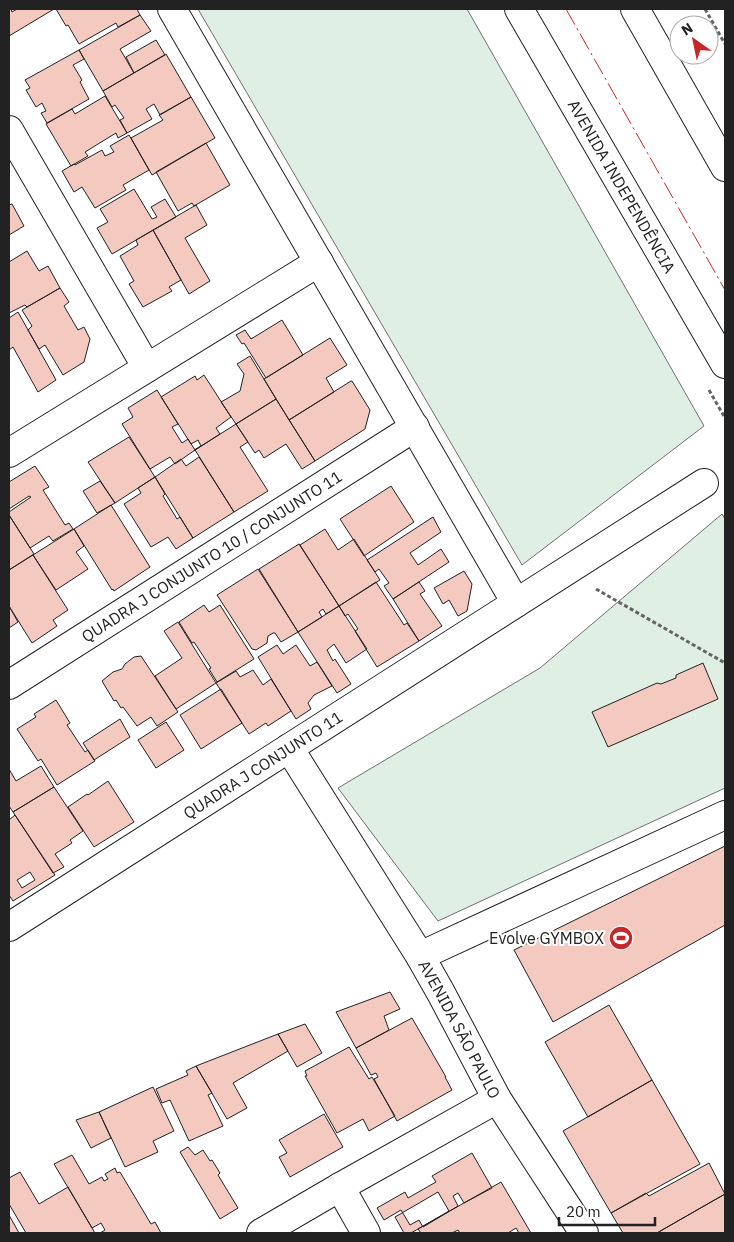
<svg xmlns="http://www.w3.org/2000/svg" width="734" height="1242" font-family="'IBM Plex Sans',sans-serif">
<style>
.green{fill:#e0efe3;stroke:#6f6f6f}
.building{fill:#f3c9c0;stroke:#222;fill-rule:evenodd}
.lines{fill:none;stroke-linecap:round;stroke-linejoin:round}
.street-casing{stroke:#222;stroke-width:30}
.primary-casing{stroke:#222;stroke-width:30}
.path{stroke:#646464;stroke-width:3;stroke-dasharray:4 2.5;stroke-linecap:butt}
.street{stroke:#fff;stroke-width:28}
.primary{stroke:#fff;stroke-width:28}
.power{stroke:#c62828;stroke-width:1;stroke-dasharray:18 4 2.5 4;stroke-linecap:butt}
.labels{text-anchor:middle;stroke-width:4;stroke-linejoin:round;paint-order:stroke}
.street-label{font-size:16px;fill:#222;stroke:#fff}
.poi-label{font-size:16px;fill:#222;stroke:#fff;text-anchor:end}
</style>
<rect width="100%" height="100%" fill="#fff"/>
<path class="green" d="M198 9H467L704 426 522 565Z
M722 514 725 519V788L438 921 338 788 540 668Z"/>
<path class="building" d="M9 9H11L12 12 17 9H54L9 36Z
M56 9H137L140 15 118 27 116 23 79 44 68 25 66 26Z
M140 15 151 31 120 49 134 73 103 91 79 50Z
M156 40 165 55 134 73 126 57Z
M79 50 84 59 73 65 82 80 80 82 89 99 47 123 41 113 46 111 42 103 36 107 26 90 30 88 25 80Z
M166 54 191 97 160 115 154 104 146 109 152 119 127 133 120 120 124 118 115 105 112 107 103 91Z
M105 96 127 133 118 138 116 133 85 152 88 156 71 166 46 124 72 109 75 114Z
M191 97 215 138 152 175 131 138 163 120 159 115Z
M129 135 149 170 123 185 126 190 95 208 82 187 74 192 62 171 74 164 75 165 102 150 105 156 114 152 110 146Z
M206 143 230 185 194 206 192 203 178 211 156 172Z
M134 189 152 219 157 217 151 207 165 199 176 217 112 254 97 228 108 222 100 209Z
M12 204 24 226 9 235V205Z
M196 205 207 225 185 238 210 281 189 294 153 230Z
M153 230 181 280 169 287 172 291 143 307 129 284 134 281 120 256 138 245 136 240Z
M27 251 39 271 48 266 60 288 27 307 25 305 9 313V262Z
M60 288 69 302 64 306 78 330 84 327 90 339 84 362 63 375 45 345 39 349 28 330 32 326 22 310Z
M18 312 56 380 38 392 13 347 9 350V318Z
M282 320 303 355 266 378 244 343 242 344 236 335 245 330 251 339Z
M330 338 347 365 326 378 334 392 289 420 264 379Z
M250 356 276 399 236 424 221 402 240 391 244 374 237 364Z
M204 375 231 417 216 428 220 434 195 450H194L201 446 198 440 191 444 161 397 195 376 197 380Z
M351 381H352L370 410 365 429 315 461 289 420Z
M157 390 178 424 172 427 182 443 188 439 195 450 175 464 170 457 150 469 122 424 133 417 128 408Z
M276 399 315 461 302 469 286 444 264 458 259 450 255 453 236 424Z
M236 424 248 442 240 447 268 491 234 512 195 450Z
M129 437 155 477 115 503 88 462Z
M199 457 234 512 193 538 155 477 181 459 186 466Z
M35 466 49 487 43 490 65 525 69 523 73 529 53 541 49 536 30 548 9 515V512L31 497 29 496 9 509V482Z
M155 477 165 494 163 496 177 519 180 517 193 538 176 549 168 537 151 547 124 504 141 493 138 488Z
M100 481 115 503 97 513 83 491Z
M391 486 414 522 364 556 340 519Z
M111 505 150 567 114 591 113 589 112 590 74 529Z
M9 515 34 554 9 570Z
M433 517 441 532 410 553 418 565 441 549 449 562 393 599 384 586 389 583 379 569 375 572 367 560Z
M74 529 84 546 76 552 88 569 56 590 33 555Z
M325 529 338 550 354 539 380 580 339 606 300 545Z
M299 544 339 606 326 614 323 609 319 612 322 617 298 632 259 569Z
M33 555 68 610 53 620 57 626 32 643 9 606V570Z
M258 569 298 632 281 642 275 633H273L268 636 267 643 256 650 252 649 217 595Z
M464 571 472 584 467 611 458 616 449 600 443 604 434 588Z
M376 582 404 625 407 623 419 641 377 667 355 631 358 629 348 614 345 616 339 606Z
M419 582 425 591 420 594 442 626 419 641 393 599Z
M204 605 209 612 220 605 254 659 217 682 209 669 211 668 194 642 192 643 179 622Z
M9 606 18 622 9 628Z
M339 606 367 649 346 663 334 644 327 650 333 661 335 659 351 684 337 693 298 632Z
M178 622 216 683 176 709 155 676 182 658 164 631Z
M277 645 283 654 296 645 310 666 317 662 332 686 314 695 308 703 311 709 296 719 258 657Z
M141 656 178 712 157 726 151 717 137 726 123 707 121 708 116 700 114 701 102 681 113 672 122 669 125 664 134 657Z
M703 663 718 699 608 747 592 712 657 683 661 684 676 678V675Z
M253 670 263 685 271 679 291 711 268 726 266 723 249 734 216 683 236 671 240 677Z
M221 689 242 723 201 749 180 715Z
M56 700 70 723 67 725 85 752 88 750 95 761 57 785 41 759 38 761 17 729 36 717 34 714Z
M120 719 130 737 94 760 83 743Z
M166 722 184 750 156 768 138 740Z
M41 766 54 787 13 812 9 806V769L16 781Z
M108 781 134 822 94 847 68 807 87 794 88 795Z
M54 787 83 831 70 840 72 843 55 854 64 867 53 873 13 812Z
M15 815 55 875 13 901 9 895V820ZM30 872 35 880 22 888 17 880Z
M725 846V925L553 1022 514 950Z
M390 992 400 1009 384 1016 389 1030 356 1048 336 1012Z
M609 1005 652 1080 588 1117 545 1042Z
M412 1018 446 1077H445L452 1090 397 1121 374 1079 378 1077 376 1073 371 1075 356 1048Z
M305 1024 322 1053 297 1067 278 1034Z
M278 1034 288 1051 233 1083 247 1108 227 1119 196 1066Z
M349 1047 369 1079 372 1077 395 1116 369 1131 363 1119 337 1133 305 1076H307L305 1071Z
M196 1066 212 1093 208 1095 223 1126 189 1141 170 1100 162 1103 156 1089 188 1075 186 1071Z
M652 1080 700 1164 611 1213 563 1131Z
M153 1087 174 1131 153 1141 158 1152 125 1167 99 1112Z
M99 1112 111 1138 91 1148 76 1120Z
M324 1114 343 1147 290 1177 279 1157 287 1153 279 1140Z
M188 1147 195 1155 203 1150 210 1161 212 1160 220 1173 218 1175 238 1208 220 1219 180 1152Z
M472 1153 492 1188 464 1203 458 1193 453 1196 458 1206 423 1227 419 1220 410 1225 401 1210 384 1220 377 1208 405 1192 408 1198 436 1182 432 1176Z
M72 1155 89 1184 102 1177 104 1181 108 1179 105 1174 115 1168 117 1173 120 1172 151 1224 155 1222 161 1233H100L105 1230 101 1223 92 1228 54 1164Z
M709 1163 725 1194 657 1233H623L611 1213 646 1193 649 1196Z
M20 1172 39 1204 68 1187 95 1233H26L9 1204V1178Z
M501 1182 531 1233H519L516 1228 508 1233H460L458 1230 452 1233H421L418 1229Z
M438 1192 449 1211 411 1233H404L395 1217Z
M725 1194V1233H657L662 1230Z
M9 1215 19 1233H9Z"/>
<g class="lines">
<g class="street-casing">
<g id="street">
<path d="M172 9 516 603"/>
<path d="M9 130 147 368"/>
<path d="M9 453 319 262"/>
<path id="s1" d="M9 685 415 427"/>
<path id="s2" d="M289 748 420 956 441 993 497 1099 584 1233"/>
<path id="s3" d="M9 927 704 483"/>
<path d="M420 956 725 815"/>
<path d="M340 1187 366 1233"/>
<path d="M261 1233 340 1187 497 1099"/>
</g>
</g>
<g class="primary-casing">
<g id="primary">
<path id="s4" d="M519 9 725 364"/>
<path d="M635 9 725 167"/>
</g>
</g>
<path class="path" d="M705 9 725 44
M709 390 725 418
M596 589 725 663"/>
<use href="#street" class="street"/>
<use href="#primary" class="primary"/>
<path class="power" d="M566 9 725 290"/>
</g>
<defs>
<g id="stadium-disc" transform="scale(1.25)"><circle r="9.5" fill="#c62828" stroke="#fff"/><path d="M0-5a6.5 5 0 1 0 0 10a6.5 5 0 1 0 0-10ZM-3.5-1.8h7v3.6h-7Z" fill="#fff"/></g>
</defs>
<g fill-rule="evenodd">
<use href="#stadium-disc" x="621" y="938"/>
</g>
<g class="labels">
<g class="street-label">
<text dy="6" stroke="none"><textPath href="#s4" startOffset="205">AVENIDA INDEPENDÊNCIA</textPath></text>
<text dy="6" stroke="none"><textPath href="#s1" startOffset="240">QUADRA J CONJUNTO 10 / CONJUNTO 11</textPath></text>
<text dy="6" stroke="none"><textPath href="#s3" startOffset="301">QUADRA J CONJUNTO 11</textPath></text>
<text dy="6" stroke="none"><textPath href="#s2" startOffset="329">AVENIDA SÃO PAULO</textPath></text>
</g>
<g class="poi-label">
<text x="604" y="944">Evolve GYMBOX</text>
</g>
</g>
<rect width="734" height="1242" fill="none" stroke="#222222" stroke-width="20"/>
<g transform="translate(694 40) rotate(327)"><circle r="24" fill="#ffffff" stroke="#a7a7a7"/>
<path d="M0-4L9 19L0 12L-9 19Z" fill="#c62828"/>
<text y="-8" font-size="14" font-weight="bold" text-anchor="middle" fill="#222222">N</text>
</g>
<path d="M559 1217v8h96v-8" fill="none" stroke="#222222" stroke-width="2.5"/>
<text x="566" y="1217" font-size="15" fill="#222222" stroke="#ffffff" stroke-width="4" paint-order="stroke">20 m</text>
</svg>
